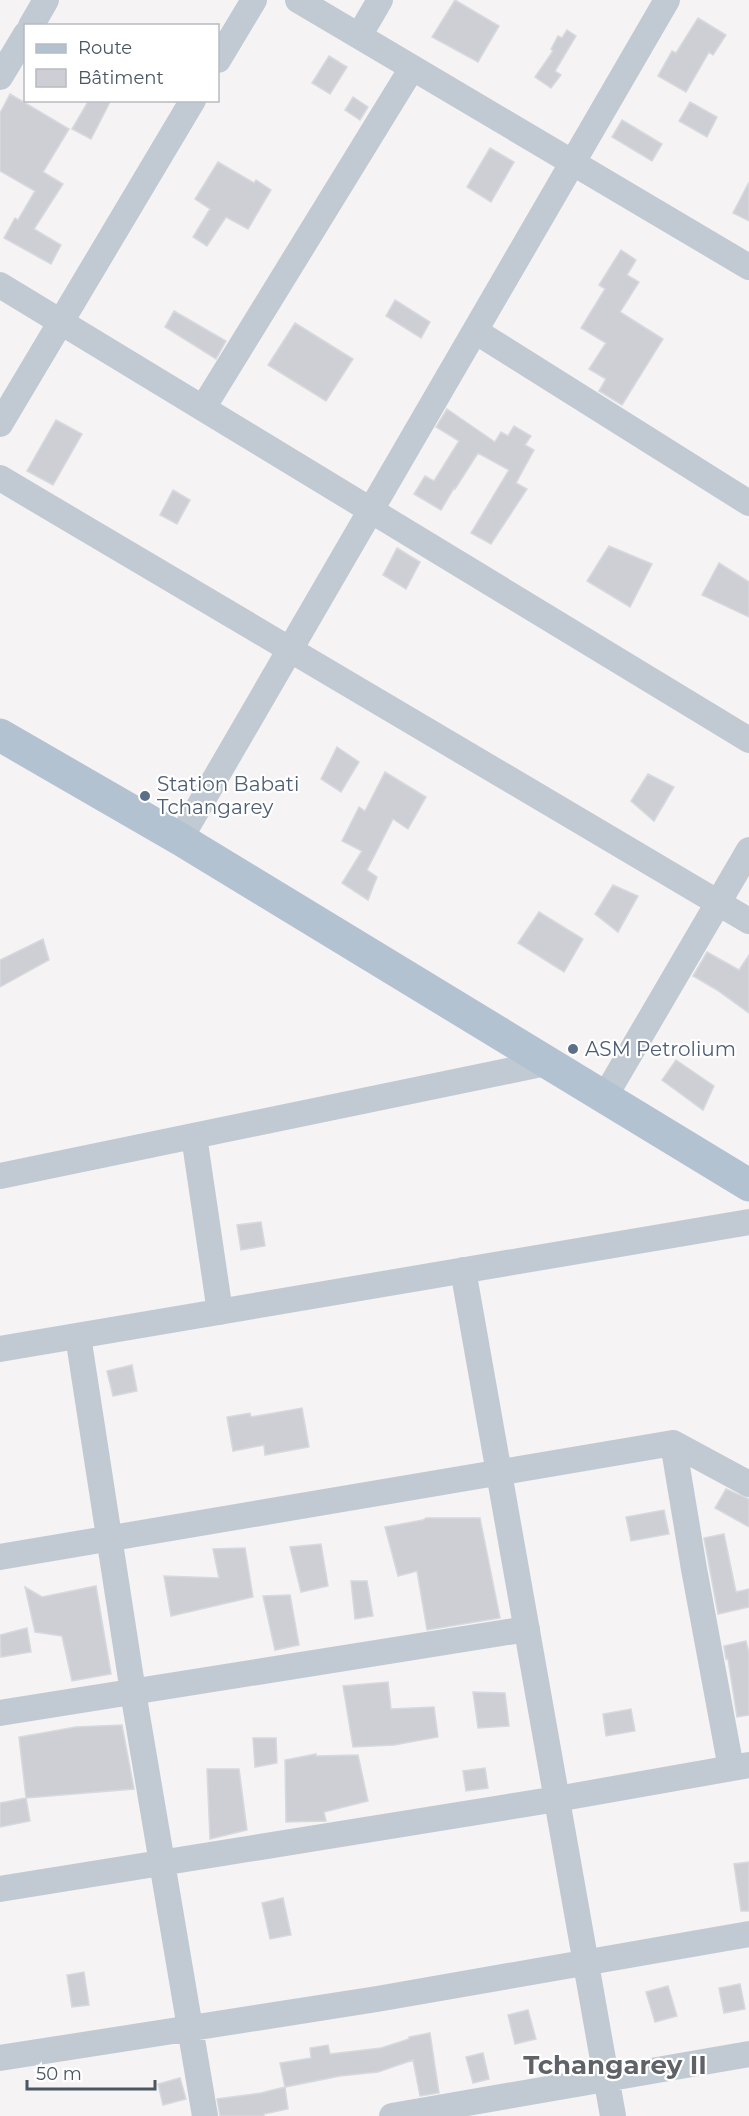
<svg xmlns="http://www.w3.org/2000/svg" width="749" height="2116" font-family="Montserrat,sans-serif">
<style>
.building{fill:#cdcfd5;stroke:#d7d9de;stroke-width:1.5}
.lines{fill:none;stroke-linecap:round;stroke-linejoin:round}
.minor{stroke:#c1cad2;stroke-width:26}
.major{stroke:#b3c2d1;stroke-width:33}
.service-dot{fill:#5c6f8a;stroke:#fff;stroke-width:2}
.labels{text-anchor:middle;stroke-width:4.5;stroke-linejoin:round;paint-order:stroke}
.service-label{font-size:20px;fill:#4e5e75;stroke:#fff;text-anchor:start}
.district-label{font-size:26px;font-weight:bold;fill:#5f6368;stroke:#fff}
</style>
<rect width="100%" height="100%" fill="#f5f3f3"/>
<path class="building" d="M455 0 499 26 478 62 432 37Z
M698 18 726 35 713 55 709 52 686 92 658 76 672 51 676 53Z
M567 30 576 36 555 71 561 75 551 88 535 77 553 51 551 49 558 36 562 38Z
M329 56 347 67 330 94 312 83Z
M10 94 69 129 43 172 63 184 34 229 61 245 51 264 4 238 15 218 18 220 35 191 0 171V113Z
M353 97 368 107 360 120 345 110Z
M89 100H111L91 139 72 129Z
M690 102 717 117 707 137 679 121Z
M622 120 662 144 652 161 612 137Z
M490 148 514 162 491 202 467 187Z
M218 162 254 183 256 180 271 190 248 229 226 217 207 246 193 237 210 209 195 199Z
M749 182V221L733 213Z
M621 250 636 260 627 275 639 282 620 312 663 339 622 405 599 391 606 379 589 369 606 343 581 328 605 289 599 285Z
M395 300 430 322 421 338 386 316Z
M174 311 226 341 216 359 165 327Z
M295 323 353 359 326 401 268 365Z
M447 409 495 442 501 432 508 436 514 426 531 436 525 445 534 450 516 483 527 489 491 544 471 533 509 470 478 453 455 489 454 488 441 510 414 494 425 476 434 481 459 441 436 427Z
M56 420 82 434 53 485 27 471Z
M173 490 190 500 177 524 160 515Z
M609 546 652 564 630 607 587 581Z
M397 548 420 562 406 589 383 575Z
M719 563 749 582V617L702 595Z
M337 747 359 762 341 792 321 779Z
M385 772 426 797 408 829 393 819 367 870 377 877 368 900 342 883 362 851 342 841 359 807 365 811Z
M648 774 674 787 654 821 631 801Z
M613 885 638 896 618 932 595 914Z
M539 912 583 939 564 972 518 943Z
M43 939 49 960 0 987V960Z
M707 952 739 970 749 955V1013L717 990 693 976Z
M676 1060 714 1086 703 1110 662 1080Z
M261 1222 265 1246 241 1250 237 1225Z
M132 1365 137 1391 113 1396 107 1371Z
M302 1408 309 1447 265 1455 264 1445 233 1451 227 1417 250 1413 251 1417Z
M726 1489 749 1499V1527L715 1508Z
M664 1510 669 1534 631 1541 626 1517Z
M426 1518H480L500 1618 427 1630 417 1571 398 1576 385 1527 423 1520Z
M724 1534 736 1592 749 1589V1607L718 1614 704 1538Z
M321 1544 328 1586 301 1592 290 1547Z
M245 1548 253 1597 171 1616 164 1576 219 1578 213 1549Z
M351 1581H367L373 1616 355 1619Z
M96 1586 111 1674 72 1681 62 1636 35 1632 25 1587 42 1597Z
M290 1595 299 1645 275 1650 263 1596Z
M27 1628 31 1652 1 1657 0 1635Z
M746 1641 749 1653V1715L737 1717 728 1659H726L724 1646Z
M388 1682 391 1709 434 1707 438 1737 394 1745 353 1747 343 1686Z
M473 1692 505 1693 509 1726 478 1728Z
M631 1709 635 1731 606 1736 603 1714Z
M122 1725 134 1789 26 1798 19 1737 76 1727Z
M253 1738H276L277 1763 255 1767Z
M316 1754V1756L358 1755 368 1801 324 1812 326 1821 286 1822 285 1760Z
M485 1768 488 1788 466 1791 463 1771Z
M207 1769H239L247 1830 210 1839Z
M26 1798 30 1821 0 1827V1803Z
M749 1862V1911H741L734 1864Z
M283 1898 291 1935 270 1939 262 1903Z
M84 1972 89 2005 72 2007 67 1975Z
M740 1984 745 2009 724 2013 719 1988Z
M668 1986 677 2016 655 2022 646 1992Z
M528 2010 536 2039 515 2044 508 2015Z
M430 2033 439 2093 420 2096 413 2060 378 2072 340 2076 285 2087 280 2063 311 2058 310 2048 328 2045 330 2054 381 2048 409 2039V2037Z
M483 2053 489 2079 473 2083 466 2057Z
M180 2078 186 2099 163 2105 158 2084Z
M285 2087 288 2109 264 2114V2116H220L217 2099 261 2093Z"/>
<g class="lines">
<path class="minor" d="M298 0 749 267
M31 26 46 0
M359 36 380 0
M218 60 254 0
M0 77 26 34
M0 285 749 740
M475 331 749 503
M203 408 412 68
M0 424 193 100
M0 478 749 921
M180 839 667 0
M604 1098 749 850
M194 1136 220 1312
M0 1176 546 1063
M463 1270 613 2116
M78 1336 133 1692 205 2116
M0 1349 749 1222
M673 1443 694 1569 731 1768
M0 1557 673 1443 749 1484
M0 1713 527 1629
M0 1889 557 1799 749 1765
M0 2058 377 1999 749 1934
M392 2116 749 2054"/>
<path class="major" d="M0 735 180 839 749 1185"/>
</g>
<g class="service-dot">
<circle cx="145" cy="796" r="6"/>
<circle cx="573" cy="1049" r="6"/>
</g>
<g class="labels">
<g class="service-label">
<text x="157" y="791">Station Babati<tspan x="157" dy="23">Tchangarey</tspan></text>
<text x="585" y="1056">ASM Petrolium</text>
</g>
<g class="district-label">
<text x="615" y="2074">Tchangarey II</text>
</g>
</g>
<rect x="24" y="24" width="195" height="78" fill="#ffffff" stroke="#b7bbc0" stroke-width="1.5"/>
<rect x="36" y="44" width="30" height="9" fill="#b3c2d1" stroke="#b7bbc0" stroke-width="1.5"/>
<text x="78" y="54" font-size="18" fill="#4a5661">Route</text>
<rect x="36" y="69" width="30" height="18" fill="#cdcfd5" stroke="#b7bbc0" stroke-width="1.5"/>
<text x="78" y="84" font-size="18" fill="#4a5661">Bâtiment</text>
<path d="M27 2080v9h128v-9" fill="none" stroke="#4a5661" stroke-width="3"/>
<text x="36" y="2080" font-size="18" fill="#4a5661" stroke="#ffffff" stroke-width="4.5" paint-order="stroke">50 m</text>
</svg>
